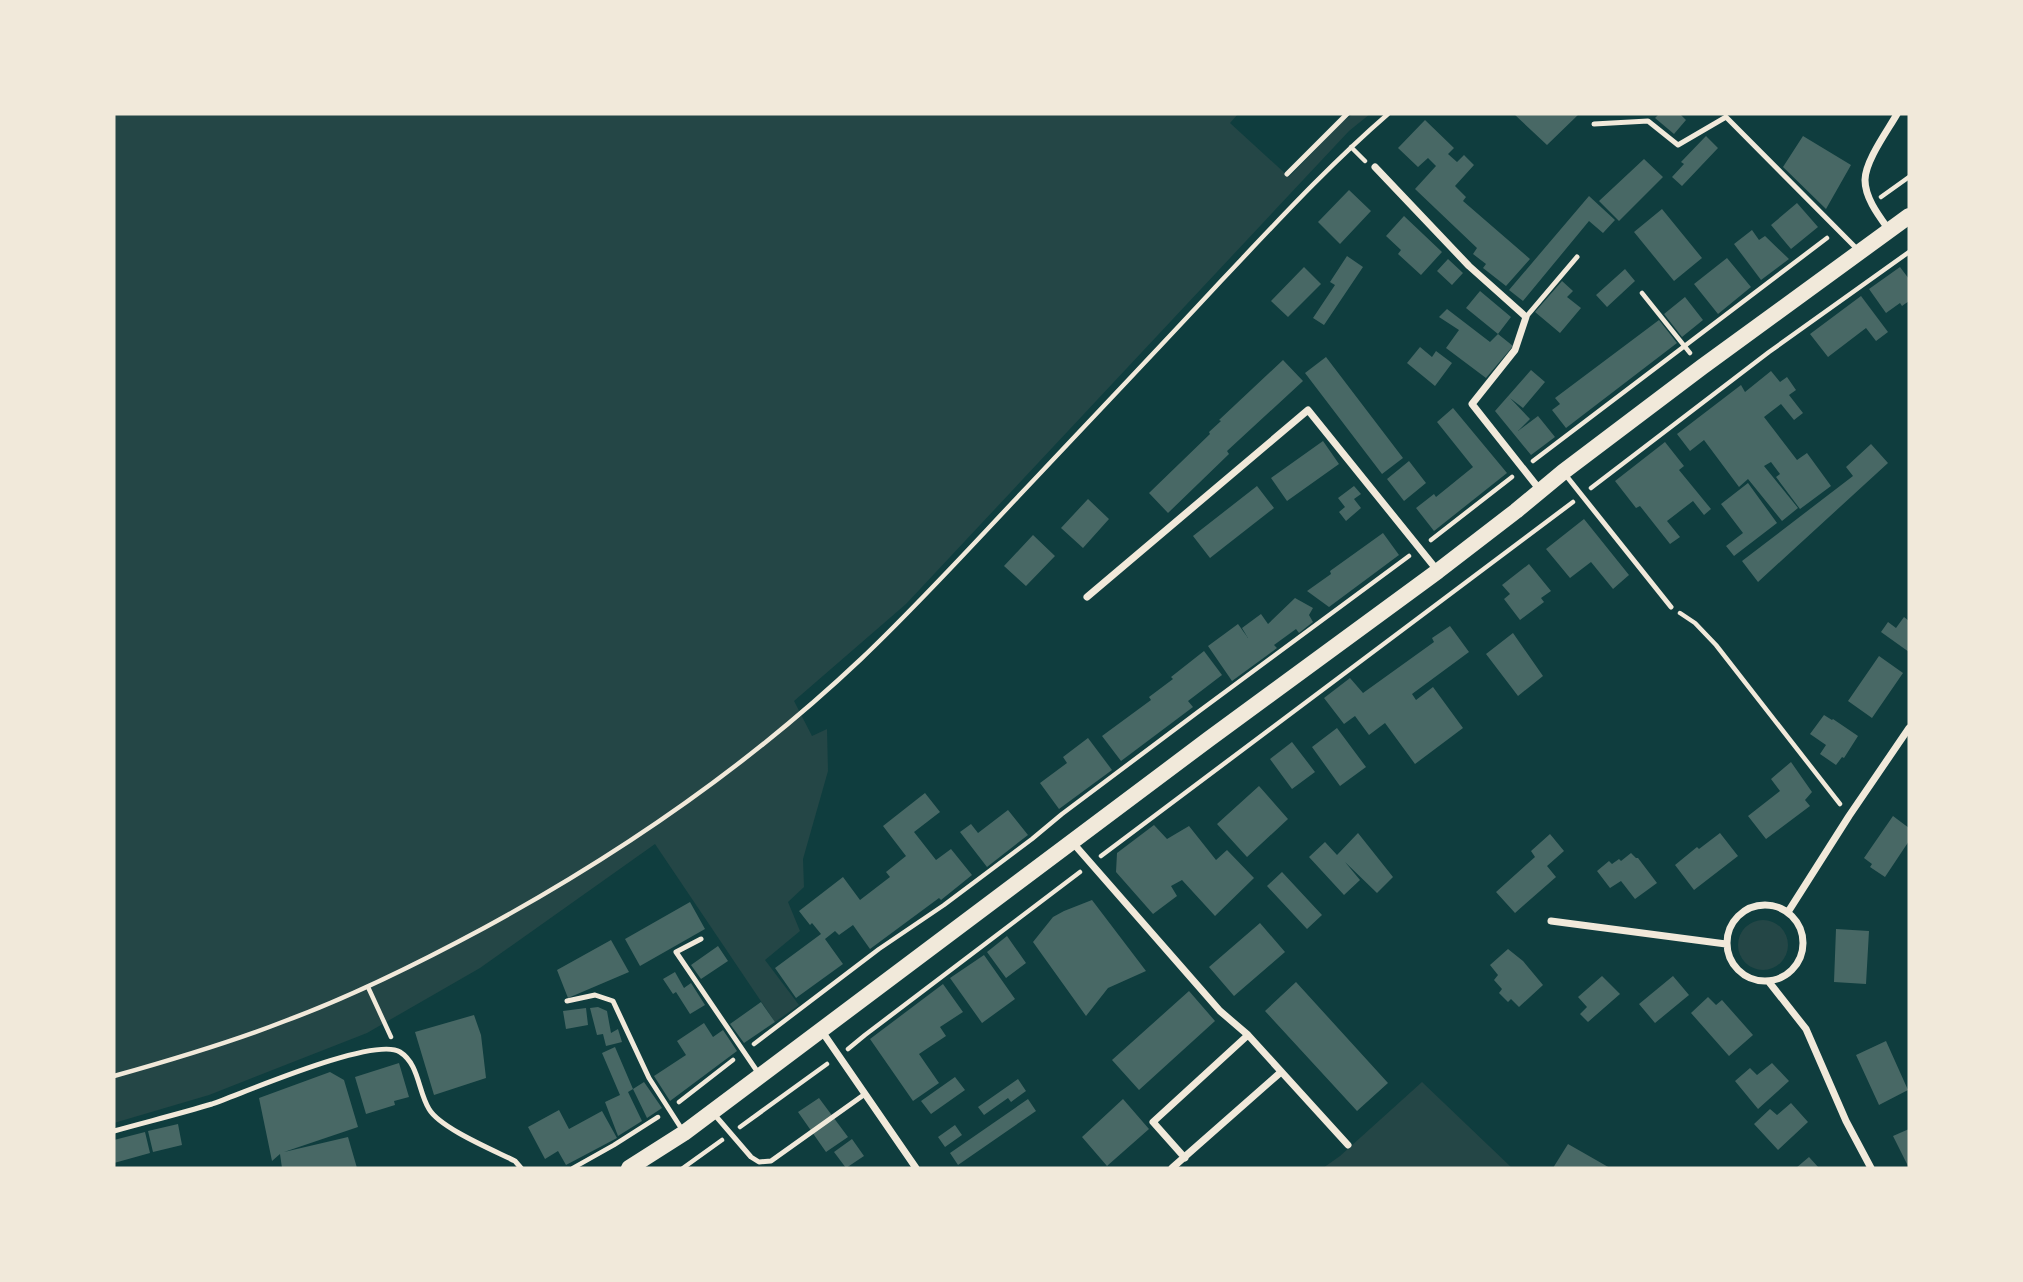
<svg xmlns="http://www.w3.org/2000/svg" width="2023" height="1282" font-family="Figtree,sans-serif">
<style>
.green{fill:#244646}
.building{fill:#486865}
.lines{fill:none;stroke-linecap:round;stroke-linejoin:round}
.path{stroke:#f1e9da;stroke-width:4.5}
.service{stroke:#f1e9da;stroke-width:5}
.minor{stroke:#f1e9da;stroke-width:7}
.primary{stroke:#f1e9da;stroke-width:16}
</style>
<rect width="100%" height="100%" fill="#0f3d3e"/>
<path class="green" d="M114 114H1238L1230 123 1289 177 1342 122 1353 114H1370L1349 131 906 604 794 701 812 736 827 729 828 771 803 859 804 887 788 902 800 931 765 960 799 1005 775 1022 655 844 480 968 367 1033 209 1095 114 1123Z
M1738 945a25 25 0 1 1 50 0a25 25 0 1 1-50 0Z
M1422 1082 1512 1168H1323L1340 1156Z"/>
<path class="building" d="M1514 114H1579L1547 145Z
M1659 114H1680L1686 120 1674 134 1655 118Z
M1425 120 1454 148 1448 154 1457 162 1464 155 1474 165 1455 186 1466 197 1463 201 1530 259 1506 286 1483 268 1486 264 1473 254 1477 248 1415 189 1436 166 1428 158 1418 167 1398 148Z
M1706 136 1718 148 1682 186 1672 177 1684 164 1681 162Z
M1803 136 1851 165 1826 209 1783 167Z
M1644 159 1663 177 1619 221 1599 201Z
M1349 190 1371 211 1340 244 1318 222Z
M1589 196 1615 220 1603 233 1589 221 1523 301 1509 290Z
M1797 203 1818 227 1791 249 1771 225Z
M1662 209 1702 258 1674 281 1634 232Z
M1404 216 1442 252 1421 275 1398 254 1401 250 1386 236Z
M1752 230 1759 240 1765 236 1789 259 1761 280 1734 244Z
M1347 256 1363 267 1324 325 1313 318 1335 285 1330 282Z
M1727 258 1751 287 1718 314 1694 284Z
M1448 259 1463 273 1452 285 1437 271Z
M1304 267 1321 284 1288 317 1271 301Z
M1900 267 1909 279V301L1902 306 1900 303 1886 313 1869 289Z
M1625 269 1635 281 1607 307 1596 295Z
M1562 281 1573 291 1567 297 1581 308 1560 333 1535 312Z
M1480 291 1511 317 1498 334 1513 346 1486 378 1446 348 1459 330 1439 317 1447 309 1490 342 1498 334 1466 308Z
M1861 296 1888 332 1876 341 1866 328 1828 357 1810 334Z
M1685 297 1703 320 1682 337 1664 314Z
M1659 320 1677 343 1566 428 1552 410 1560 404 1555 398Z
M1420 347 1432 357 1436 351 1452 363 1435 386 1407 363Z
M1326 357 1403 458 1382 474 1305 373Z
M1283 360 1303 381 1227 451 1229 454 1168 513 1149 493 1210 434 1209 432 1221 421 1219 420Z
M1531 370 1545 382 1523 408 1510 398 1530 419 1518 431 1538 416 1555 437 1531 455 1495 411Z
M1771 371 1780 382 1787 377 1796 390 1789 395 1803 413 1794 420 1781 404 1764 417 1797 460 1807 453 1831 486 1800 509 1776 477 1780 474 1771 462 1764 466 1798 508 1782 521 1748 479 1739 487 1704 440 1690 451 1677 434 1741 385 1745 392Z
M1453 408 1507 473 1434 531 1416 508 1434 494 1436 497 1473 467 1437 422Z
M1323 441 1339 464 1287 501 1271 478Z
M1665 442 1684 466 1679 470 1711 509 1704 515 1693 501 1667 521 1680 537 1670 544 1640 506 1636 508 1615 481Z
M1871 444 1888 463 1758 582 1742 561 1853 476 1846 467Z
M1409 461 1426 483 1404 501 1387 479Z
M1748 483 1777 523 1734 556 1726 546 1743 533 1721 504Z
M1257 486 1274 508 1210 558 1193 536Z
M1354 486 1361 494 1354 499 1361 508 1346 521 1339 512 1345 507 1338 498Z
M1088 499 1109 519 1083 548 1061 528Z
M1584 519 1629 575 1613 589 1591 562 1570 578 1546 549Z
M1383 533 1399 555 1329 607 1307 591 1331 574 1330 571Z
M1033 535 1055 556 1026 586 1004 566Z
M1529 564 1551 591 1541 598 1544 602 1520 620 1504 599 1510 594 1502 585Z
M1295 598 1313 608 1309 615 1313 622 1299 633 1296 629 1274 645 1277 648 1232 681 1208 646 1238 624 1248 638 1242 628 1261 614 1268 624Z
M1904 617 1909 621V652L1881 632 1888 622 1896 628Z
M1450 626 1469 652 1412 694 1416 700 1433 687 1463 728 1415 764 1385 723 1369 735 1355 716 1344 724 1324 698 1350 678 1363 693 1434 642 1432 638Z
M1513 633 1543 676 1518 696 1486 654Z
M1204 651 1222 675 1188 701 1193 707 1121 761 1102 736 1151 700 1149 697 1173 679 1171 677Z
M1879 656 1903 673 1872 718 1848 701Z
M1824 715 1832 720 1833 719 1858 736 1844 758 1842 757 1836 765 1820 754 1826 745 1810 734Z
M1337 728 1366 767 1340 786 1312 747Z
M1088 738 1112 770 1059 809 1040 783 1067 763 1063 757Z
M1292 742 1315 772 1292 789 1270 759Z
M1791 762 1812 792 1805 800 1810 806 1766 839 1748 816 1780 791 1771 779Z
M1259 786 1288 819 1247 857 1217 824Z
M925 793 940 812 914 832 936 860 951 849 972 875 941 900 939 898 870 949 853 925 839 935 835 931 825 939 843 964 796 998 775 968 821 934 812 923 810 925 799 911 843 877 860 900 890 877 886 872 906 856 883 826Z
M1008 810 1028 835 987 867 960 832 971 824 978 833Z
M1893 816 1909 828V841L1885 877 1870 867 1872 864 1864 858Z
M1154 825 1167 839 1189 826 1216 860 1227 850 1254 878 1215 916 1182 880 1171 886 1177 896 1153 914 1116 872 1117 853Z
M1358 833 1393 877 1377 893 1345 862 1360 880 1344 895 1309 857 1325 842 1337 855Z
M1720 833 1738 856 1694 890 1675 865 1697 847 1699 849Z
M1550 834 1564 851 1547 866 1556 877 1515 913 1496 892 1535 857 1531 851Z
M1631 853 1636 858H1638L1657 883 1635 899 1621 881 1610 888 1597 871 1609 861 1612 864 1619 859 1621 861Z
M1282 872 1322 915 1307 929 1267 886Z
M1092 900 1146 971 1108 988 1086 1016 1033 942 1053 917 1064 911Z
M690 902 705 929 640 966 625 939Z
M1260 923 1285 952 1234 996 1209 967Z
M1836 929 1869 931 1866 984 1834 982Z
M1007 936 1026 963 1006 978 987 952Z
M611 940 629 972 568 998 557 970Z
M718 946 728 961 701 979 691 965Z
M1508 949 1523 961 1543 985 1519 1007 1511 999 1508 1002 1499 993 1502 989 1494 980 1498 975 1490 965Z
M984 955 1015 999 982 1023 950 978Z
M675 972 684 988 691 983 705 1005 690 1014 676 992 673 994 663 979Z
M1602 976 1620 994 1588 1022 1580 1014 1587 1007 1578 997Z
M1673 976 1689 995 1655 1023 1639 1004Z
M1296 982 1388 1083 1357 1111 1265 1011Z
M943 984 963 1012 940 1027 946 1036 919 1054 939 1083 913 1101 870 1039Z
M1189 991 1215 1021 1139 1090 1112 1060Z
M1708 997 1716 1005 1722 1000 1753 1035 1729 1056 1691 1013Z
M761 1002 775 1022 744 1043 730 1024Z
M598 1007 607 1011 611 1033 618 1029 622 1042 606 1046 603 1034 597 1035 590 1008Z
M586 1008 588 1025 566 1029 563 1011Z
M474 1015 481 1035 486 1078 434 1095 415 1032Z
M704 1023 713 1037 723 1030 737 1051 670 1101 654 1076 686 1055 677 1041Z
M1886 1041 1908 1090 1879 1105 1856 1055Z
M615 1047 633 1089 628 1092 642 1121 618 1136 605 1102 620 1095 602 1053Z
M399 1063 409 1097 394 1101 395 1105 366 1114 355 1077Z
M1772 1063 1789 1081 1758 1109 1735 1081 1750 1068 1757 1075Z
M330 1072 344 1080 358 1127 284 1152 348 1137 357 1168H282L280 1154 272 1161 259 1098Z
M955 1077 965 1090 931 1114 921 1101Z
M1018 1079 1026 1091 1011 1102 1008 1098 984 1115 978 1107Z
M644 1082 662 1108 647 1118 633 1089Z
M819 1098 848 1137 826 1152 798 1112Z
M1028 1099 1036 1111 958 1165 950 1153Z
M1123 1099 1149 1129 1107 1166 1082 1137Z
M1791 1103 1808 1122 1778 1150 1754 1124 1770 1109 1777 1115Z
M559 1110 569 1129 602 1111 617 1138 566 1165 558 1151 545 1159 528 1127Z
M178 1124 182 1145 153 1152 148 1131Z
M955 1125 962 1135 945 1147 938 1137Z
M1909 1129V1168L1893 1136Z
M145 1132 150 1153 114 1163V1140Z
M852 1139 864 1156 846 1168 834 1152Z
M1568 1144 1610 1168H1553Z
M1809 1157 1819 1168H1796Z"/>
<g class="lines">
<path class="path" d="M1351 147 1365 161
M1881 197 1909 177
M1642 293 1690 353
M1533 461 1827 238
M1591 488 1769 352 1909 252
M1431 540 1512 477
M1680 613 1695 623 1716 645 1840 804
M1101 856 1573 502
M368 987 391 1037
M754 1044 879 949 944 905 1032 839 1062 814 1198 712 1409 556
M848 1049 865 1035 1080 872
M114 1076C171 1060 229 1043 285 1021 353 996 419 963 484 928 620 854 748 766 861 659 920 603 975 542 1031 483 1094 416 1158 349 1221 281 1275 224 1328 166 1388 114
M679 1102 733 1060
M740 1127 827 1064
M573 1168 614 1145 658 1117
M683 1168 722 1140"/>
<path class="service" d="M1594 124 1648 121 1678 145 1726 117 1859 251
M1287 174 1347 114
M1526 317 1577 257
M1564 473 1671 607
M701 939 676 952 759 1074
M567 1001 595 995 613 1001 649 1078 683 1131
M714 1114 751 1157 759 1162 771 1161 865 1094
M114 1131C146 1122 179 1114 212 1104 244 1093 374 1036 400 1052 419 1064 418 1091 429 1109 440 1128 493 1150 515 1161L521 1168"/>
<path class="minor" d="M1375 167 1469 266 1526 317 1515 350 1472 404 1540 490
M1889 230C1879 216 1865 198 1865 180 1865 161 1888 130 1897 114
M1087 597 1308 410 1437 570
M1073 843 1220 1011 1248 1035 1348 1145
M1727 943a38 38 0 1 1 76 0a38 38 0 1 1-76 0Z
M1788 912 1849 816 1909 728
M1551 921 1726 944
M1769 982 1806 1029 1846 1121 1871 1168
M821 1030 916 1168
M1185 1158 1153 1122 1248 1035
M1172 1168 1281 1072"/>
<path class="primary" d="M629 1168 684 1133 1209 739 1438 571 1516 511 1563 472 1702 367 1909 216"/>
</g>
<rect width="2023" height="1282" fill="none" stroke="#f1e9da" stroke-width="231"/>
</svg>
